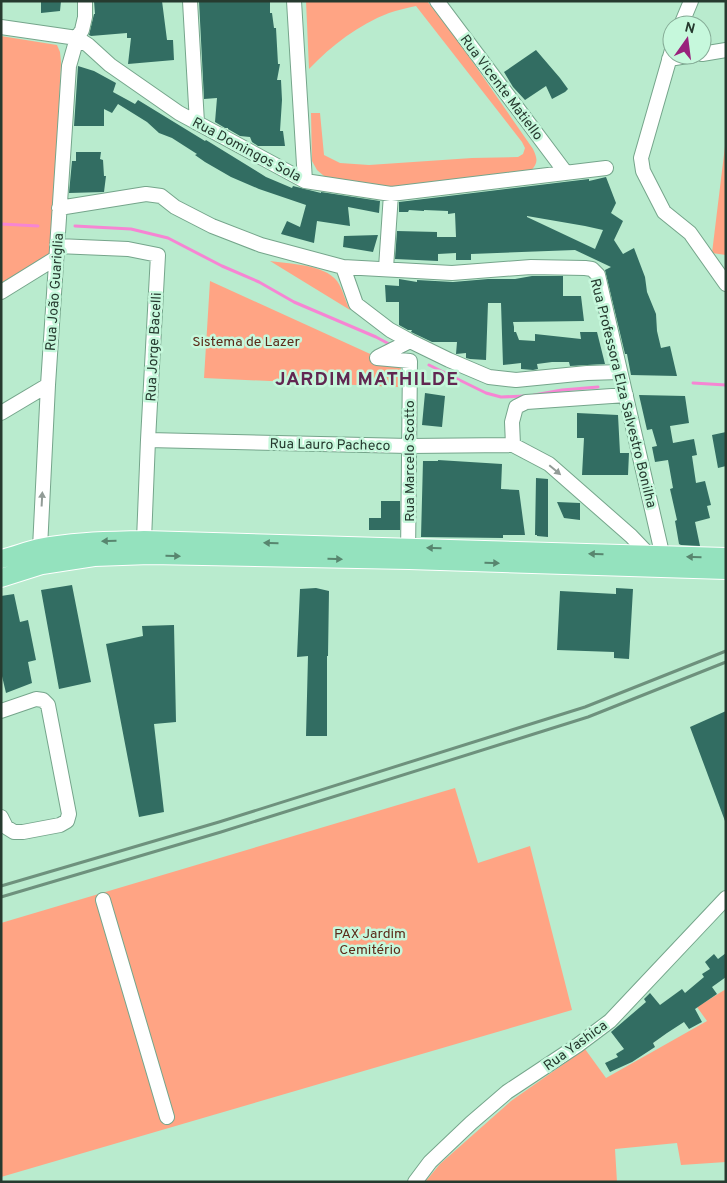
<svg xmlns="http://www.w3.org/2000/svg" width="727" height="1183" font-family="Overpass,sans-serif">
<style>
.green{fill:#ffa484}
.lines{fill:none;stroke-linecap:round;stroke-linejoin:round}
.stream{stroke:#f685d3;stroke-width:3}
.building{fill:#326d62;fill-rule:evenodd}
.minor-casing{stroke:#75a58b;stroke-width:16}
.major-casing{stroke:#fff;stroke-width:20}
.minor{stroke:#fff;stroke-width:14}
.major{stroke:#94e2be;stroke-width:18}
.rail{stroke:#6e917d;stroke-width:3}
.oneway{fill:#929c97}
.oneway2{fill:#58866f}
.labels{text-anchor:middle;stroke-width:5;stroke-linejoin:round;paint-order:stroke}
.street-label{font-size:14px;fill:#263a2f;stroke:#c6f8dc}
.park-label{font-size:14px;fill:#5b2a19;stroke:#c6f8dc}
.district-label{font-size:19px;font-weight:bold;letter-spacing:1px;fill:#612751;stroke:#c6f8dc}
</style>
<rect width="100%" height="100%" fill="#b9ebce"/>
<path class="green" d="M306 1H427L454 35 533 149C538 160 538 163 530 172L397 188 343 183 324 176 317 170 312 161 311 113H320L324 155 340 163 369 165 472 158 518 157 523 154 525 148 522 142 416 6C407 8 397 10 389 13 358 25 332 45 309 69Z
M1 36 57 45 60 52 61 62 54 205 49 255 1 283Z
M726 138V255L712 253Z
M270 261C289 264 324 264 337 281 343 289 345 301 350 310Z
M210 281 401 368 398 387 204 378Z
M455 788 478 863 530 846 572 1010 1 1177V923Z
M726 989V1162L681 1165 677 1143 615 1149 617 1182H425L440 1164 511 1101 585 1049 606 1078 707 1021 697 1007Z"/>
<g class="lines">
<path class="stream" d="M1 224 38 226
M75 226 131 229 168 238 222 266 259 282 294 302 376 337 391 345
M429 365 486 393 501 397 525 396
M693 383 726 385
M534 395 562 390 598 387"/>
</g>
<path class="building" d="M41 1H61L60 11 41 13Z
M94 1H162L167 40H173L174 60 128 64 131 38H127V33L91 36 89 35 94 14H95Z
M199 1H270V13H272L274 28H276L278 64H280L277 80H281L282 100 280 131H283L285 146H258L252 142 250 137 240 136 228 129V128H225L215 122 217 98 204 99Z
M536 50 560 78 568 89 565 92 552 99 546 86 525 100 513 87 504 72Z
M78 66 94 71 116 83 113 92 135 104 138 100 205 141 206 140 266 177 292 188 293 186 321 193V192L380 201 379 213 348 207 350 226 317 221 314 243 281 234 287 221 300 227 306 205 259 189 231 177 205 162 195 155 197 154 172 138 159 133 147 122 118 104 112 113 104 109V126H74Z
M76 152H101L100 159 103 160 104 176H106L104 192 69 193 72 161H76Z
M606 177 616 203 611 213 623 221 614 240 623 254 634 248 645 277 647 292 656 314 657 331 661 348 670 346 677 376 631 375 627 354H625L605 270 611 267 575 250 471 254V260H456V253L438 254V261L395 259 397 231 437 232V237H456L455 213 448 214V211L424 210V211L409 210 408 212H399V202L589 179V181ZM527 216 585 226 603 230 595 249 527 217Z
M378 235 373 252 343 247 344 236Z
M532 276H563V296H581L584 321 513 322 514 327V332H516L519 340 535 341V334L581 339 580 332H597L605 364 570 366 569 362H552L537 364 538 369 533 370 521 369V363L503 365 501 303H488L486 360 470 359 466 358V353L456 354 457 342H432L411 332 412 330H408L399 325V302H386L385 285 399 286V279L417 282V280L453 282 488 279H515Z
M425 393 445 396 442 427 422 425Z
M639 395 685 396 689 423 670 426 673 443 694 439 697 455 692 456 696 483 705 481 711 505 707 506 710 518 695 522 700 546 681 545 679 544 675 521 677 520 670 489 673 488 668 460 655 462 652 447 657 446 652 429 647 430Z
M577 413 618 415 620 453H629L628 475H582L584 438H577Z
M726 432V466L718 468 712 435Z
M438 460 502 464 501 489 519 490 525 535H503V538L421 537 423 461H438Z
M536 478 548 479V537L537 536V535H535Z
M381 501H400V530H369V518H381Z
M557 502 580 503V520L564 518Z
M72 585 91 682 59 689 41 590Z
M316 588 329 591 328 656H327V736H306L308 656 297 657 300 589Z
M616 588 633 589 629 659 614 658V652L557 650 560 591 616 594Z
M14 594 20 622 28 620 36 660 28 662 32 683 6 693 1 672V596Z
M174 625 176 722 154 724 164 812 139 817 106 644 143 636 142 626Z
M726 711V821H725L690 727Z
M726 953V977L712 987 717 994 695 1009 702 1022 689 1029 684 1022 667 1033 653 1043 655 1047 632 1062 610 1072 605 1063 618 1057 616 1054 624 1049 611 1032 646 1002 644 999 650 993 660 1005 682 989 685 993 704 977 702 974 710 969 705 962 714 954 718 959Z"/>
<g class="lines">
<g class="minor-casing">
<path id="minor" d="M190 1 197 123
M294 1 305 181
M437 1 566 173
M681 25 691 1
M1 27 77 38 88 45 110 65 179 113 305 181 391 194 606 168
M672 50 641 158 643 171 664 212 690 233 726 284
M702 54 726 50
M669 59 693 55
M59 208 146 194 161 196 175 207 212 226 261 245 343 267 452 273 531 267 585 268 592 269 598 275 662 553 663 565
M57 246 128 249 158 255 148 440 144 540
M343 267 356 304 390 330 410 341 449 360 489 377 516 380 587 373 620 372
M386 268 391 194
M1 292 56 258
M378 357 410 341
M377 358 410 361 408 557
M1 413 48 385
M148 440 409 446 513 445 549 464 631 536 653 559
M513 445 512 422 516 407 526 402 626 395
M40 548 48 385 69 66 77 38 82 30 85 17V1
M1 711 36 699 43 700 48 705 69 814 67 821 60 825 23 832H14L6 827 1 817
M103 900 167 1117
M415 1182 430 1162 471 1123 507 1092 578 1045 610 1021 726 898"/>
</g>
<g class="major-casing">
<path id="major" d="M1 559C14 556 26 551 39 548 73 541 109 541 144 540L726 557
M1 578 42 565 94 557 150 555 409 560 726 570"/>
</g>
<use href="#minor" class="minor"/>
<use href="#major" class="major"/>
<path class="rail" d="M1 886 219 822 585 707 726 651
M1 897 221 832 588 717 726 662"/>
</g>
<defs><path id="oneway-solid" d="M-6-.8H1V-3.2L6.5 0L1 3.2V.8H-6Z" transform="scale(1.25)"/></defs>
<g class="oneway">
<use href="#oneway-solid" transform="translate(555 470) rotate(40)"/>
<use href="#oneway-solid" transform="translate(42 499) rotate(-87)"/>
</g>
<g class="oneway2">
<use href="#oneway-solid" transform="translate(109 541) rotate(178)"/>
<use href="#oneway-solid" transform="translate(271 543) rotate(-178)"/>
<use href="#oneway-solid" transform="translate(434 548) rotate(-178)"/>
<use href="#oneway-solid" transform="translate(596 554) rotate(-178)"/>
<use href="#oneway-solid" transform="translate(173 556) rotate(1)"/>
<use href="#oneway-solid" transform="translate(694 557) rotate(-178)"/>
<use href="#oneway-solid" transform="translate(335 559) rotate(1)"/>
<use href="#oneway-solid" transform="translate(492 563) rotate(2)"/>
</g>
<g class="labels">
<g class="street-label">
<text transform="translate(502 87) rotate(53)" y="5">Rua Vicente Matiello</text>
<text transform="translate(247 149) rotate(28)" y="5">Rua Domingos Sola</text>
<text transform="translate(54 292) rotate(-86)" y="5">Rua João Guariglia</text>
<text transform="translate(153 347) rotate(-87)" y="5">Rua Jorge Bacelli</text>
<text transform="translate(624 393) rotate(76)" y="5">Rua Professora Elza Salvestro Bonilha</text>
<text transform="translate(330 444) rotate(1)" y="5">Rua Lauro Pacheco</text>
<text transform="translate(409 461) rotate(-90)" y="5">Rua Marcelo Scotto</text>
<text transform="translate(575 1045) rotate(-36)" y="5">Rua Yashica</text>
</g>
<g class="park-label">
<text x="246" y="346">Sistema de Lazer</text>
<text x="370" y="938">PAX Jardim<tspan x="370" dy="16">Cemitério</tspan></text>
</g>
<g class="district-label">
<text x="367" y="385">JARDIM MATHILDE</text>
</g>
</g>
<rect width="727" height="1183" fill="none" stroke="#263a2f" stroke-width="5"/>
<g transform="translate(687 40) rotate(14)"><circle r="24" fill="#c6f8dc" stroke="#86ac97"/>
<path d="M0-4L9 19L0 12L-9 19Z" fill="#99227c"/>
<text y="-8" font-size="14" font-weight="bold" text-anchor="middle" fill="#263a2f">N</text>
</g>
</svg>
